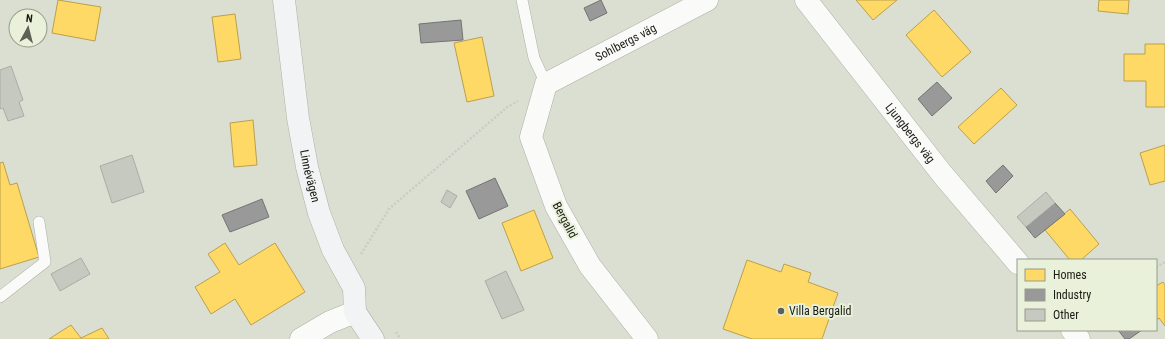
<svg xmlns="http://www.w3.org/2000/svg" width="1165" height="339" font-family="'Roboto Condensed',sans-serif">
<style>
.homes{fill:#ffd966;stroke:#baa04d}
.industry{fill:#999;stroke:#737471}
.building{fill:#c5c9c0;stroke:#aaada3}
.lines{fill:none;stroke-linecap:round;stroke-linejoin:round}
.lane-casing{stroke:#adb0a6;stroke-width:12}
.street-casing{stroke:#adb0a6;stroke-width:23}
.secondary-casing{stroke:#adb0a6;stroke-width:23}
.path{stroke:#c9cbc7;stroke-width:2.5;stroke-dasharray:2 2;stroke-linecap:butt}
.lane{stroke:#fafaf8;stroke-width:11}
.street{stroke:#fafaf8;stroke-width:22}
.secondary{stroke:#f1f3f4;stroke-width:22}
.poi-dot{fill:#5d6056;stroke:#e9f1da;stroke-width:1.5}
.labels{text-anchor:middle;stroke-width:4;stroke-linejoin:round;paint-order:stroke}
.street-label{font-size:12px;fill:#191c14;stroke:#e9f1da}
.poi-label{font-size:12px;fill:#191c14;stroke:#e9f1da;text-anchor:start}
</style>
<rect width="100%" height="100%" fill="#dbdfd2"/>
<path class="homes" d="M58 0 101 7 95 41 52 33Z
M856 0H897L873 20Z
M1099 0H1129L1128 14 1098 11Z
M934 10 971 52 942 77 906 35Z
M235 14 241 59 218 62 212 17Z
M482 37 494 96 467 102 454 43Z
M1145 44H1165V107H1146V81H1124V54H1145Z
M1001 88 1017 105 974 144 958 127Z
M253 120 257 165 234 167 230 123Z
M1165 145V181L1150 185 1140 153Z
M3 162 10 185 17 183 39 257 0 269V163Z
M1070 209 1099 244 1081 260H1070L1045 230Z
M534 210 553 258 521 271 502 223Z
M225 243 239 265 275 243 305 292 251 325 235 299 211 314 195 287 220 272 208 254Z
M747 260 781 272 784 264 811 273 808 282 838 293 822 339H752L723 329Z
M1163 282 1165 285V326L1159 318 1156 320V286Z
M71 325 81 338 102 328 109 339H49Z"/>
<path class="industry" d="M601 0 607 13 590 21 584 8Z
M461 20 463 40 421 43 419 24Z
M937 82 952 98 932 116 918 99Z
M1003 165 1013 176 996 193 986 181Z
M495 178 508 206 479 219 466 191Z
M262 199 269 217 230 232 222 215Z
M1055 203 1065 214 1035 238 1026 227Z
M1118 330H1142L1129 339H1125Z"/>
<path class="building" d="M11 66 23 100 19 102 24 116 8 121 3 108 0 109V70Z
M132 155 144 192 112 203 100 166Z
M447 190 457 196 450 208 441 202Z
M1046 192 1055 203 1026 227 1017 217Z
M81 258 90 274 60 291 51 274Z
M506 271 524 310 502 319 485 281Z"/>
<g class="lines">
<g class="lane-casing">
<path id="lane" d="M522 0 534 58 546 84
M0 297 45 262 39 222"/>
</g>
<g class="street-casing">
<g id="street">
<path id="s1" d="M806 0 943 175 1018 263"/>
<path d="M1072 330 1079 339"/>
<path d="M301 339 330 322 355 312"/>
<path id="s2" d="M647 339 590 266 556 206 531 137 546 84 707 0"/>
</g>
</g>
<g class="secondary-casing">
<g id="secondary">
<path id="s3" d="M284 0 298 118 307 167 319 213 333 250 354 288 355 312 373 339"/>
</g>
</g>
<path class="path" d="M361 254 389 209 506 108 518 101
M1156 267 1165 262
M396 332 400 339"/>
<use href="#lane" class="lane"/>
<use href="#street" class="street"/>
<use href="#secondary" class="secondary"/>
</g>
<circle class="poi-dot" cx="781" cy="311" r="4"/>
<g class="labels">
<g class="street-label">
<text dy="4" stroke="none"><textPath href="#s2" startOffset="380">Sohlbergs väg</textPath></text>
<text dy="4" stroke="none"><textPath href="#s1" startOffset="169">Ljungbergs väg</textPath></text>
<text dy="4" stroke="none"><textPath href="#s3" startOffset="178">Linnévägen</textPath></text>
<text transform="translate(565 220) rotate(62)" y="4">Bergalid</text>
</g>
<g class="poi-label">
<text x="789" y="315">Villa Bergalid</text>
</g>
</g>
<rect x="1017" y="259" width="140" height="72" fill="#e9f1da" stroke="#969c8b"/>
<rect x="1025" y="269" width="20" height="12" fill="#ffd966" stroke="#969c8b"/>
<text x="1053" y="279" font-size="12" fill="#191c14">Homes</text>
<rect x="1025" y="289" width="20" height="12" fill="#999999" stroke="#969c8b"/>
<text x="1053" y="299" font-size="12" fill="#191c14">Industry</text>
<rect x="1025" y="309" width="20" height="12" fill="#c5c9c0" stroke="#969c8b"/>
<text x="1053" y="319" font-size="12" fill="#191c14">Other</text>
<g transform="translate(28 28) rotate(7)"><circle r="19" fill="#e9f1da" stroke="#969c8b"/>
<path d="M0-3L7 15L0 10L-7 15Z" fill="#5d6056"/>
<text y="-6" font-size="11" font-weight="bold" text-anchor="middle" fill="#191c14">N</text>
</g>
</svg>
